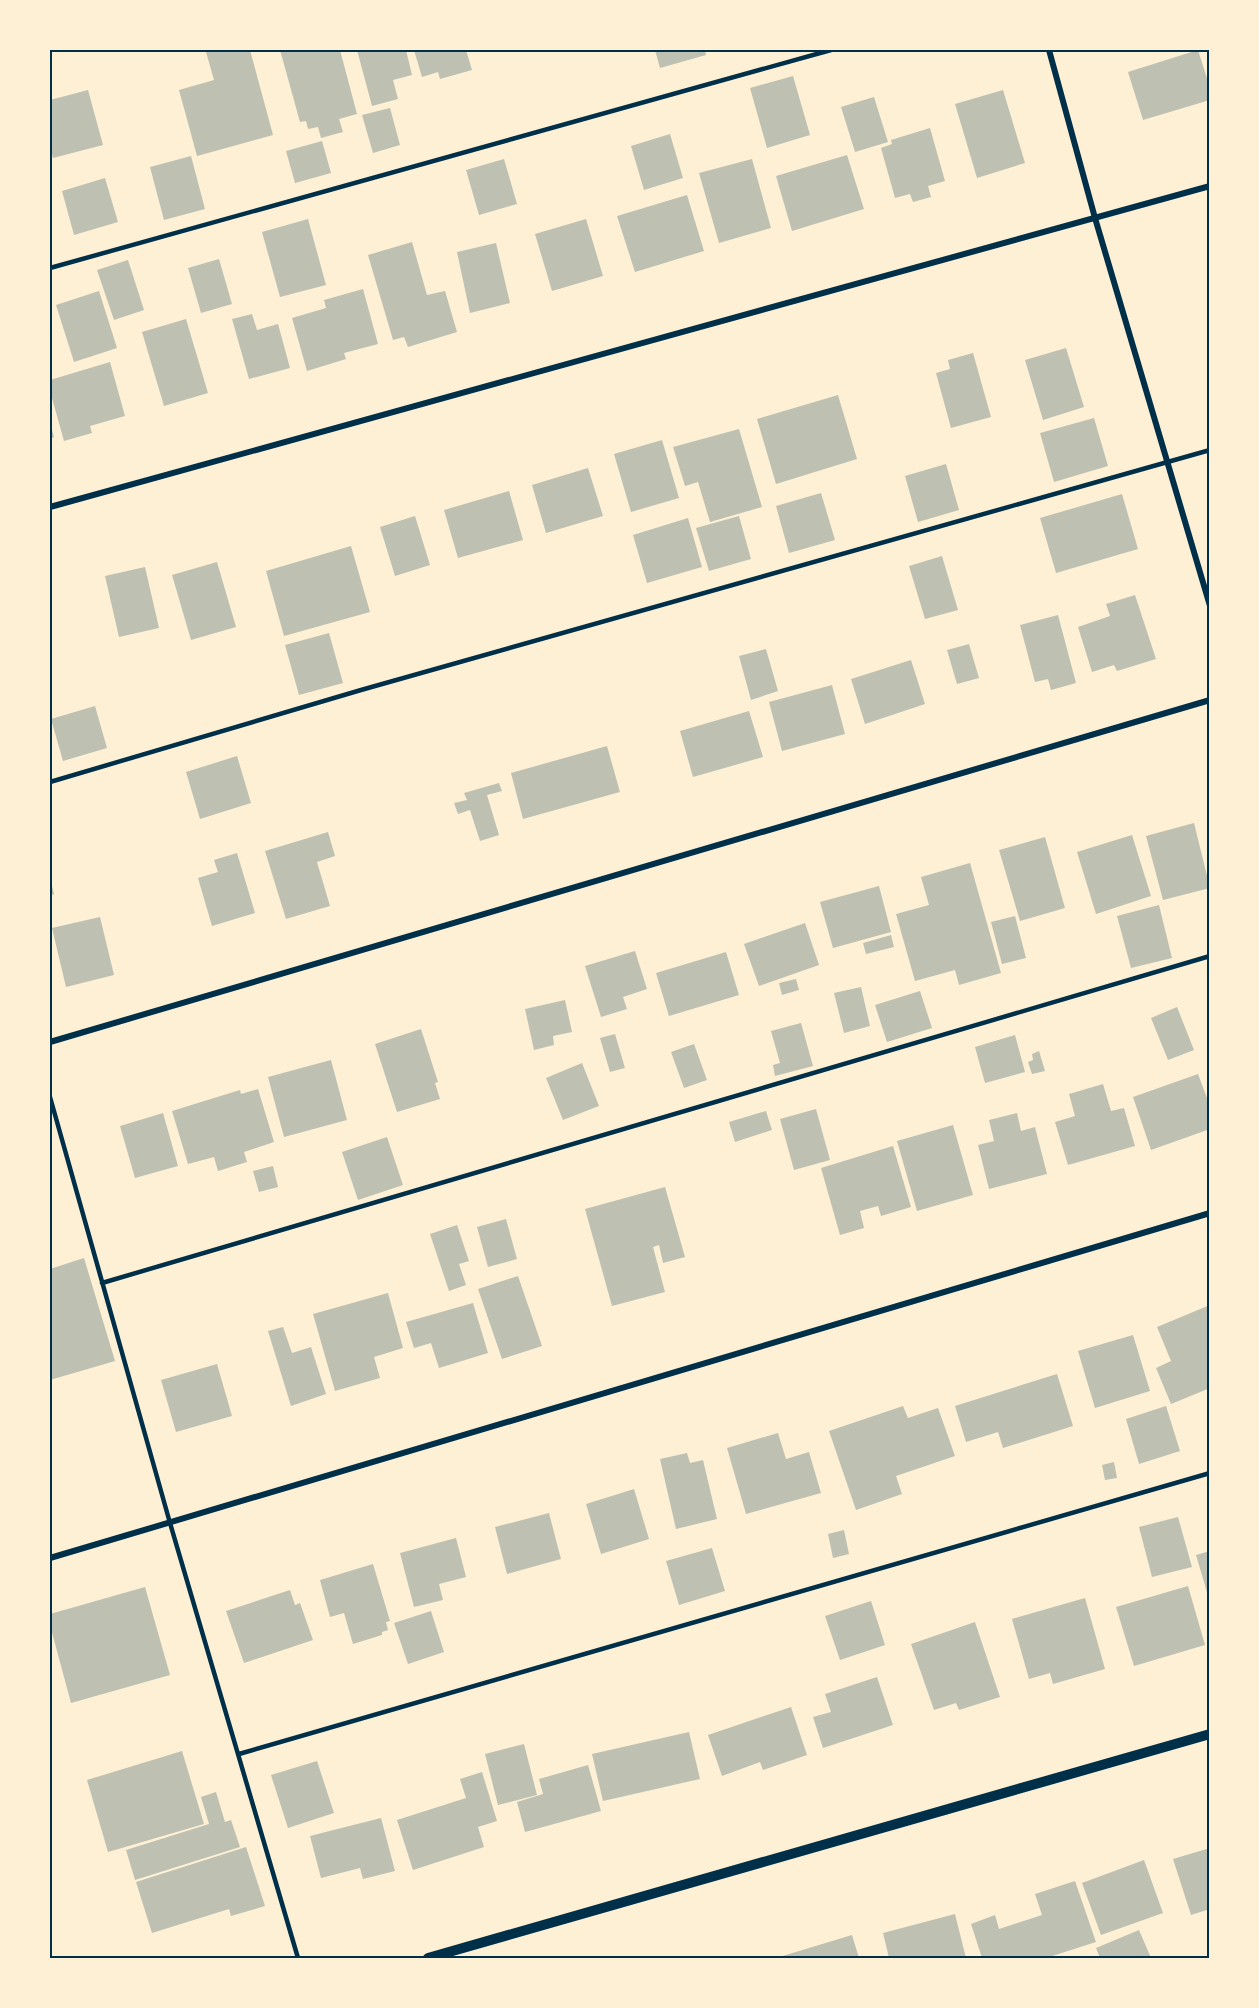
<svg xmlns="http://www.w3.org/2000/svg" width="1259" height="2008" font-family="Overpass,sans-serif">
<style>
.building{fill:#bec0b2}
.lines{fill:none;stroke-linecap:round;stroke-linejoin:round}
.service{stroke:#003049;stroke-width:4.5}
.minor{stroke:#003049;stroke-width:6}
.tertiary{stroke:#003049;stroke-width:10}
.neatline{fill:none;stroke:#003049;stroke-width:2}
</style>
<rect width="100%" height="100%" fill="#fdf0d5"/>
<path class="building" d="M217 50H250L273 135 197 156 179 90 214 80 206 52Z
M280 50H340L357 114 339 119 343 132 321 138 318 127 308 129 306 121 300 122Z
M357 50H406L412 75 393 80 398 99 372 106Z
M414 50H466L472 70 440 79 438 72 422 77Z
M655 50H705L706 55 660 68Z
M1198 50 1210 88V100L1143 120 1128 72Z
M793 76 810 135 767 148 750 88Z
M88 90 103 145 53 158 50 146V100Z
M1003 90 1025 163 977 178 955 104Z
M874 97 888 142 855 152 841 107Z
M390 108 400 145 373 153 362 115Z
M930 128 945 181 928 186 931 197 913 202 910 194 895 198 881 148 892 144 891 140Z
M670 134 683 178 644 190 631 146Z
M322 141 331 173 295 183 286 151Z
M847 155 864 209 792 231 776 176Z
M191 156 205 209 164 220 150 167Z
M504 159 517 204 479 215 466 170Z
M752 159 771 228 719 243 699 173Z
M105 178 118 222 74 235 62 191Z
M687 195 704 251 635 272 617 216Z
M308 219 326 285 280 297 262 232Z
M586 219 603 276 552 291 535 234Z
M412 242 427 295 445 291 457 332 408 347 404 337 393 340 368 255Z
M496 243 510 303 470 313 457 252Z
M219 259 232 304 201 313 188 268Z
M128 260 144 310 114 320 97 270Z
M363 289 378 344 344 353 346 359 307 371 292 318 326 308 324 300Z
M99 291 117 348 74 362 56 305Z
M252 314 257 330 278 324 290 368 249 379 232 319Z
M186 319 208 393 164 406 142 332Z
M1066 348 1084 407 1043 420 1025 360Z
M973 353 991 417 951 428 936 373 950 369 948 360Z
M110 362 125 416 90 426 92 433 64 441 50 391V380Z
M838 395 857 459 776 484 757 419Z
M1094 418 1108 466 1054 482 1040 433Z
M50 423 54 437 50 439Z
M739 429 762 507 710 522 698 482 685 486 673 447Z
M662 440 679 498 631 512 614 454Z
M946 464 959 510 918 522 905 476Z
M588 468 603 516 546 533 532 485Z
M509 491 523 540 458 558 444 510Z
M821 493 835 540 789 553 776 506Z
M1122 494 1138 549 1056 573 1040 518Z
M415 516 430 565 395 576 380 527Z
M739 516 751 559 709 571 696 528Z
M688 518 702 567 647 583 633 535Z
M351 546 370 612 284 636 266 571Z
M942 556 958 610 925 619 909 566Z
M217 562 236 627 191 640 172 575Z
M145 567 159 628 119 637 105 576Z
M1135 595 1156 659 1117 671 1114 665 1092 672 1078 627 1110 616 1106 604Z
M1058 615 1076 683 1051 690 1048 679 1035 682 1020 625Z
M329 633 343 683 299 695 285 645Z
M969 644 979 678 957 684 947 650Z
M766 649 778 691 751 700 739 656Z
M911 660 925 704 865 724 851 679Z
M832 685 845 734 782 751 769 702Z
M95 706 107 748 63 761 51 719Z
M749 711 763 757 693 777 680 731Z
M607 746 620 792 523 819 511 773Z
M237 756 251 803 200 819 186 772Z
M499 783 502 791 487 795 499 835 480 841 470 810 458 814 454 803 467 800 464 793Z
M1194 823 1210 888 1163 900 1146 836Z
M328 832 335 856 317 862 330 906 286 919 265 851Z
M1132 835 1151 896 1096 914 1077 852Z
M1045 837 1065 908 1020 921 999 850Z
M237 853 255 913 212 926 198 878 218 872 214 860Z
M970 863 1001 973 959 985 955 970 915 981 896 914 929 905 921 877Z
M50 878 54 894 50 896Z
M879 886 891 932 833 948 820 902Z
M1159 905 1172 958 1131 968 1117 916Z
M1015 916 1026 958 1002 964 991 922Z
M100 917 114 975 66 987 52 928Z
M805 923 819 965 759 986 744 944Z
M891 935 894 947 866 954 863 943Z
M635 951 647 989 623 997 627 1009 601 1017 585 966Z
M726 952 739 995 669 1016 656 973Z
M796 979 799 990 782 995 779 983Z
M861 987 870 1026 844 1033 834 993Z
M920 991 932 1028 887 1042 875 1005Z
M565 1000 572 1032 553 1036 554 1045 534 1050 525 1009Z
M1177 1007 1194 1050 1168 1060 1151 1018Z
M801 1023 813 1066 775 1076 773 1065 780 1063 771 1031Z
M421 1029 438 1082 435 1083 440 1099 397 1112 375 1044Z
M615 1034 625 1068 610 1072 600 1038Z
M1015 1035 1025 1072 985 1083 975 1047Z
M694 1044 707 1080 684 1088 671 1052Z
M1039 1051 1045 1071 1032 1074 1028 1062 1033 1060 1032 1054Z
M331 1060 347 1120 284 1137 268 1077Z
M582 1063 599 1106 563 1120 546 1078Z
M1198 1074 1210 1106V1129L1151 1150 1133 1097Z
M1103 1084 1111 1111 1124 1108 1135 1146 1068 1165 1055 1122 1075 1116 1069 1094Z
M258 1089 274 1142 244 1152 247 1162 218 1171 214 1157 188 1164 172 1111 240 1090 241 1094Z
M816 1109 830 1160 794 1170 780 1119Z
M766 1111 772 1130 735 1142 729 1122Z
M163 1113 178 1166 135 1178 120 1126Z
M1017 1113 1021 1131 1035 1127 1047 1174 989 1189 978 1145 994 1141 989 1120Z
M953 1125 973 1195 917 1211 897 1141Z
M387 1137 403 1185 358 1200 342 1152Z
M893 1146 911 1207 881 1216 878 1206 860 1211 864 1228 840 1235 821 1168Z
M273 1166 278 1187 259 1192 253 1171Z
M665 1187 685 1257 663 1263 659 1245 653 1247 665 1292 612 1306 585 1209Z
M506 1219 517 1259 488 1267 477 1227Z
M457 1225 469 1261 459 1264 466 1285 449 1291 430 1234Z
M84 1258 115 1361 50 1380V1269Z
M518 1276 542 1346 502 1359 478 1289Z
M388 1293 403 1348 374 1357 380 1378 335 1391 313 1314Z
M473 1303 488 1353 439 1368 431 1343 414 1348 406 1322Z
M1210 1305V1388L1171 1404 1156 1368 1171 1361 1157 1327Z
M283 1327 292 1353 311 1347 326 1394 291 1406 268 1331Z
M1133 1335 1150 1391 1095 1408 1078 1351Z
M217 1364 232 1416 176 1432 161 1380Z
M1057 1374 1073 1426 1003 1448 998 1432 966 1442 955 1406Z
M903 1406 908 1418 938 1408 955 1456 896 1476 902 1494 856 1510 829 1431Z
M1166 1406 1180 1451 1139 1464 1126 1419Z
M778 1433 786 1459 809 1452 821 1493 746 1514 727 1448Z
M687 1453 690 1463 703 1460 717 1519 676 1529 660 1459Z
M1114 1462 1117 1478 1105 1480 1102 1465Z
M634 1489 649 1539 601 1554 586 1504Z
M549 1513 561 1559 507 1574 495 1527Z
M1178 1517 1192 1567 1152 1577 1139 1527Z
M844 1530 849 1554 833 1558 828 1534Z
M456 1538 466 1577 439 1584 443 1600 414 1607 400 1553Z
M712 1548 725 1591 679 1605 666 1561Z
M1210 1551V1598L1209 1599 1196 1555Z
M373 1564 390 1621 386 1622 388 1630 382 1632V1635L353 1644 344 1613 330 1617 320 1580Z
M1188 1586 1205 1645 1134 1666 1116 1607Z
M145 1587 170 1675 71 1703 50 1625V1614Z
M290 1590 295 1605 300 1603 313 1640 244 1663 226 1611Z
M1085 1598 1105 1669 1053 1684 1050 1673 1029 1679 1012 1619Z
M871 1601 885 1645 840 1660 825 1616Z
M431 1611 444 1652 408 1664 394 1623Z
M975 1622 1000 1697 959 1710 956 1703 934 1710 911 1644Z
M877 1677 893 1725 823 1748 813 1717 831 1712 825 1694Z
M791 1707 807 1755 763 1770 760 1762 722 1776 708 1735Z
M689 1732 700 1779 603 1801 592 1754Z
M524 1744 537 1795 498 1805 485 1754Z
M182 1751 204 1824 108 1852 87 1780Z
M317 1761 334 1813 288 1828 271 1775Z
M588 1765 601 1811 525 1832 517 1802 543 1794 539 1779Z
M482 1772 497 1821 478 1827 484 1847 413 1870 397 1820 466 1798 460 1779Z
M216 1792 225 1822 231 1820 240 1847 135 1880 126 1850 209 1824 201 1797Z
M381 1818 395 1871 363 1879 360 1868 321 1878 310 1836Z
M246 1847 265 1906 231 1916 229 1909 152 1933 136 1882Z
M1210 1848V1909L1191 1915 1173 1859Z
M1144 1860 1163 1913 1101 1935 1082 1883Z
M1075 1881 1096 1942 1046 1958H982L971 1924 995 1915 999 1929 1042 1915 1035 1894Z
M955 1914 966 1958H889L883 1933Z
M1139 1930 1151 1958H1100L1096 1948Z
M852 1935 859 1958H776Z"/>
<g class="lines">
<path class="service" d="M50 268 831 50
M50 782 361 690 1210 450
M50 1097 170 1523 298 1958
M102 1283 1210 956
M239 1754 1210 1473"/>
<path class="minor" d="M1049 50 1095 218 1210 606
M50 507 1210 186
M50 1042 1210 700
M50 1558 1210 1213"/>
<path class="tertiary" d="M428 1958 1210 1734"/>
</g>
<rect width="1259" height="2008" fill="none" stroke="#fdf0d5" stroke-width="102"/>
<rect x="51" y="51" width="1157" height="1906" class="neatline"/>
</svg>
